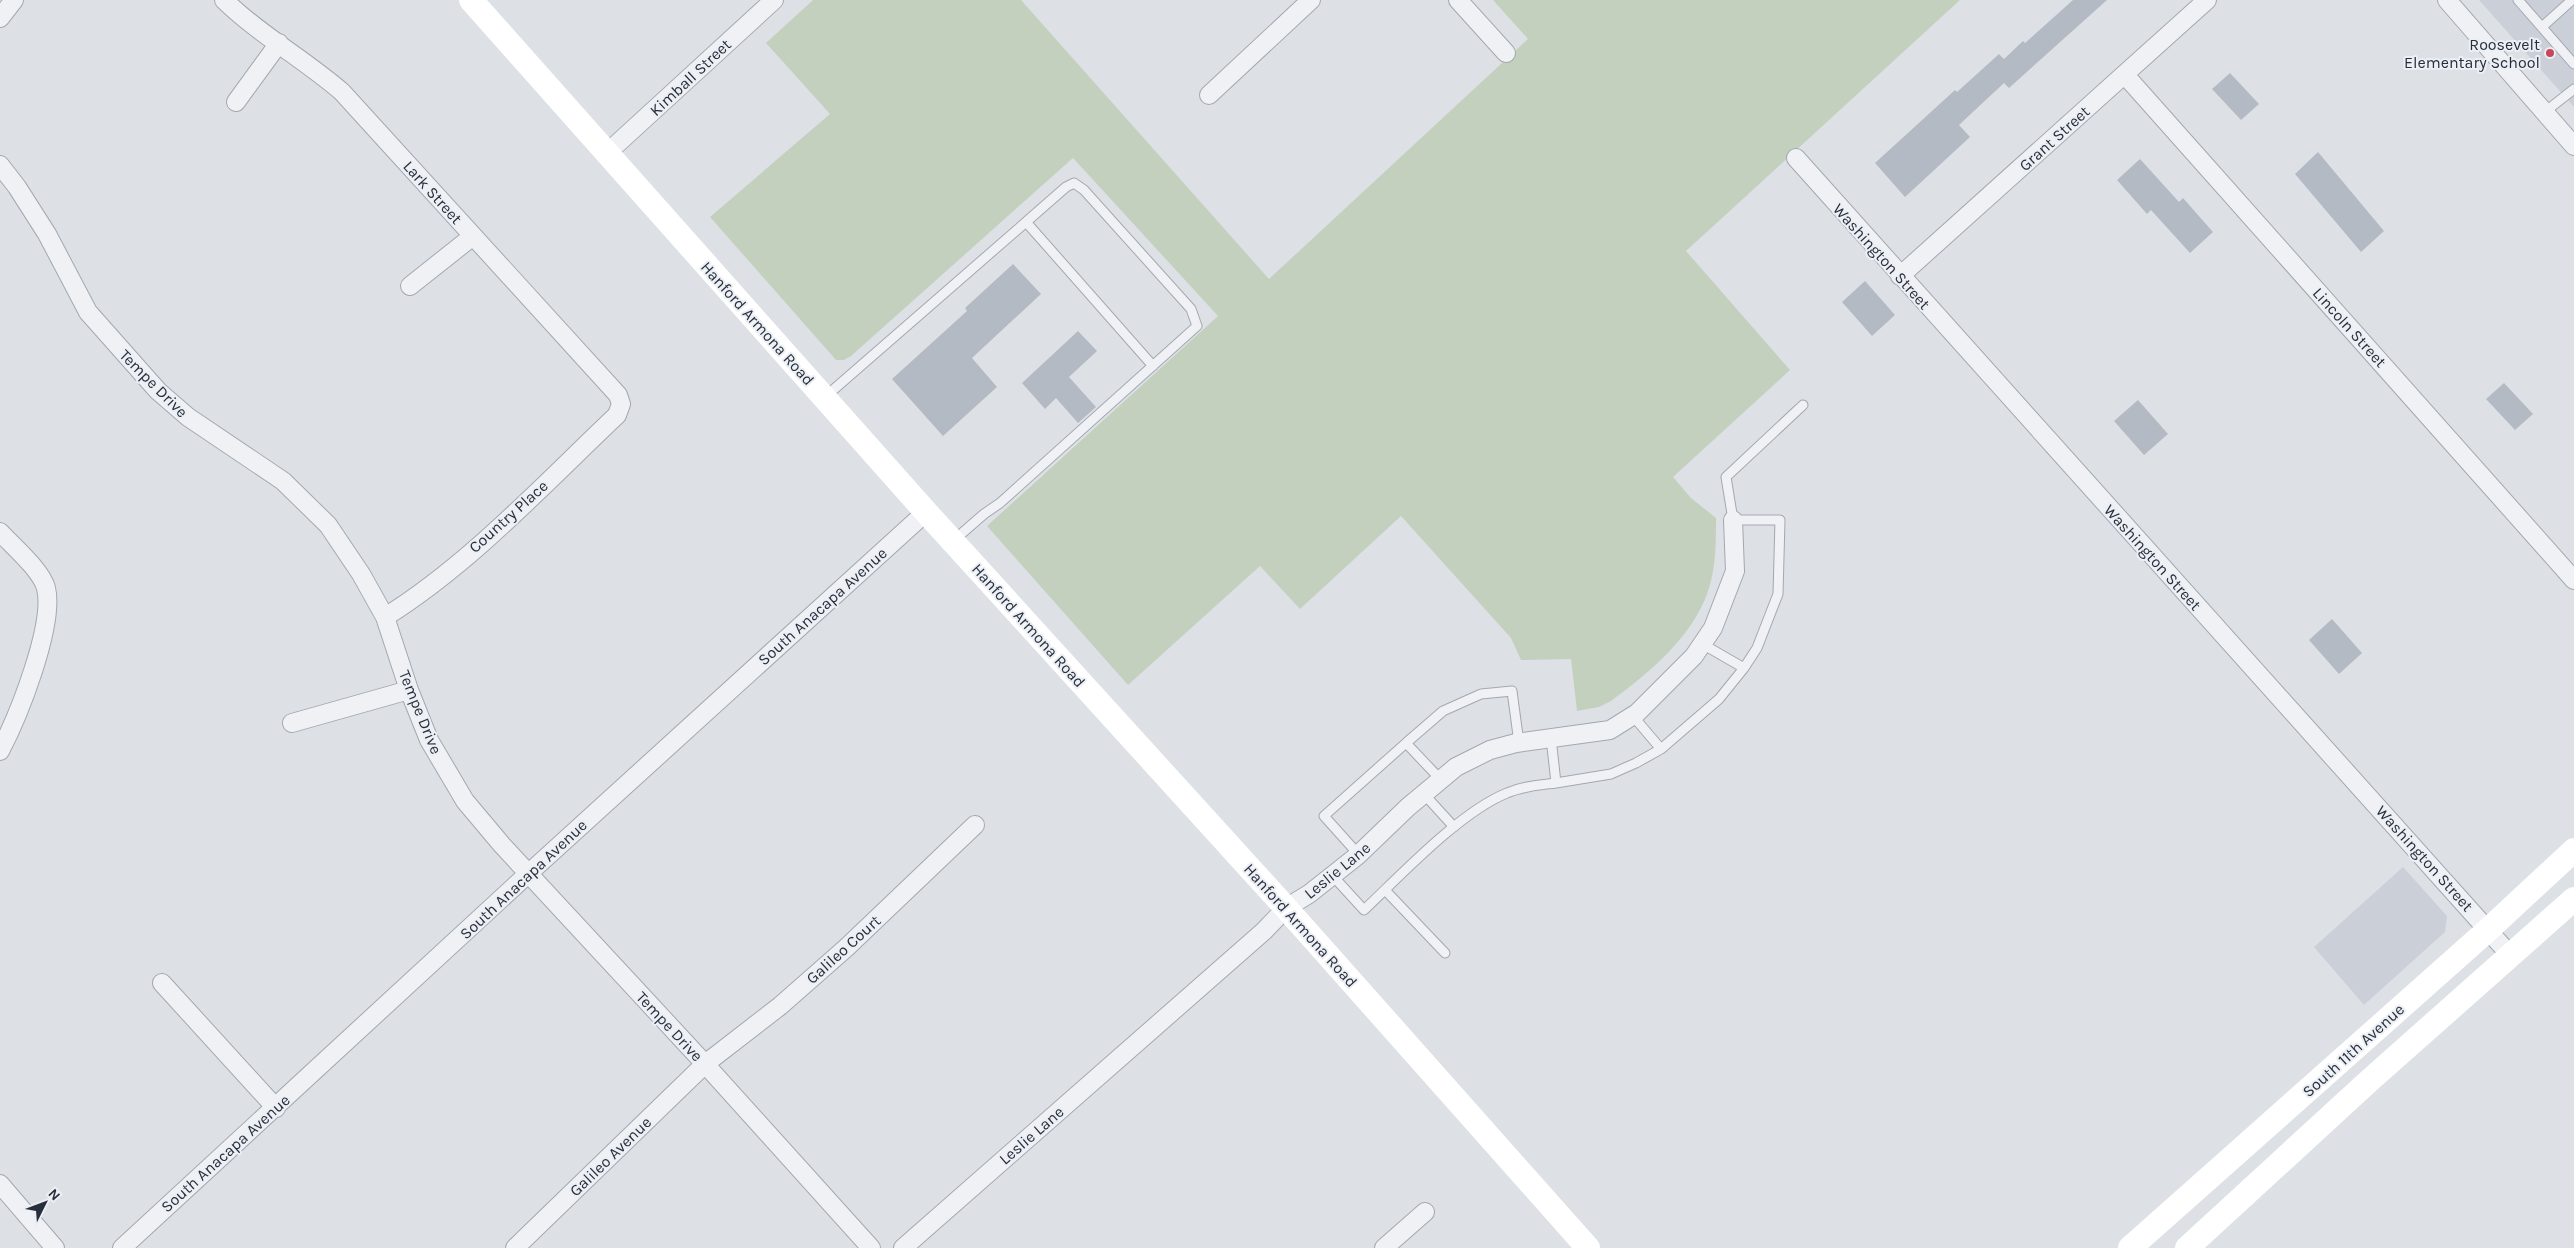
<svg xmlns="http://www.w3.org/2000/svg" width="2574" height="1248" font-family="Karla,sans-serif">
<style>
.built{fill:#cbd0d8}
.green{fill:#c3d0be}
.building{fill:#b4bac3}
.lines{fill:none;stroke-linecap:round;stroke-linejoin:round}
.lane-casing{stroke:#a3a8b0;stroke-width:11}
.street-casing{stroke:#a3a8b0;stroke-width:20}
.lane{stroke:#eff1f5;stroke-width:9}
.street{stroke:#eff1f5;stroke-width:18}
.secondary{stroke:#fff;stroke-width:24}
.poi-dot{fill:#c8455a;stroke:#eceff4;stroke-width:2}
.labels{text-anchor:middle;stroke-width:4;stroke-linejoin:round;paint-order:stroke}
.poi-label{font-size:16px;fill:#272f3c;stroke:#eceff4;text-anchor:end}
.street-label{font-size:16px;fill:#272f3c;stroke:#eceff4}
</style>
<rect width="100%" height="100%" fill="#dde1e6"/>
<path class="built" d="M2479 0H2574V107Z
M2403 867 2447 916 2445 932 2364 1005 2314 947Z"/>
<path class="green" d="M813 0H1021L1269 279 1528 39 1493 0H1960L1686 251 1790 370 1673 477 1691 498 1716 518C1716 544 1716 570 1707 594 1691 638 1648 674 1611 701L1599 707 1577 711 1571 659 1521 660 1511 638 1401 516 1300 609 1260 566 1128 685 987 526 1218 316 1073 158 851 356 844 360H836L710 217 830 114 766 43Z"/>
<path class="building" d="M2073 0H2107L2009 88 2004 83 1959 125 1970 137 1905 197 1875 163 1955 90 1957 92 1999 54 2004 59 2023 41 2025 43Z
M2230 73 2259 104 2241 120 2212 89Z
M2318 152 2384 231 2361 252 2295 174Z
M2140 159 2179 202 2183 198 2213 232 2190 253 2151 210 2147 214 2117 180Z
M1013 264 1041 294 972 358 997 387 943 436 892 379 967 311 965 308Z
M1865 281 1895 315 1872 336 1842 302Z
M1078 331 1097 351 1069 377 1096 407 1078 423 1056 398 1045 409 1022 383Z
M2504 383 2533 414 2515 430 2486 399Z
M2138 400 2168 434 2144 455 2114 421Z
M2332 619 2362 653 2339 674 2309 640Z"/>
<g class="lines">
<g class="lane-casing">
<path id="lane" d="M2518 0 2574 64
M2542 27 2572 0
M2546 111 2574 89
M825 397 1026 222 1153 366
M953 541 984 514 1000 503 1197 326 1191 309 1084 190 1074 183 1066 187 1026 222
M1704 645 1744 668 1757 648 1778 594 1780 520H1733L1726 477 1803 405
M1633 716 1661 749 1719 699 1744 668
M1551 738 1556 783 1611 774 1636 763 1661 749
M1441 780 1406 743 1443 711 1481 694 1512 691 1519 743
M1424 794 1454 827
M1359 855 1324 816 1406 743
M1332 875 1364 910C1402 874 1460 812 1507 793 1523 786 1540 785 1556 783
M1385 890 1445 953"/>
</g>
<g class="street-casing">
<path id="street" d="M224 0C260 35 304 59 342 92L618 395 621 404 617 415C544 484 470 564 385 617
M1458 0 1506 53
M2447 0 2574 146
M0 18 14 0
M2125 75 2574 580
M1209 95 1311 0
M236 102 279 43
M606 154 774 0
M1796 158 2511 956
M0 165 17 187 47 234 88 312 158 391 188 417 283 481 328 525 361 574 385 617 409 690 429 740 465 801 502 845 705 1064 871 1248
M1900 276 2207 0
M410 286 473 236
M0 532C13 546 41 570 46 588 55 625 18 717 0 751
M292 723 409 690
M162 983 276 1108
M0 1184 55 1248
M122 1248 529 873 926 512
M515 1248 705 1064 780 1006 846 948 975 825
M903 1248 1264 931 1286 908 1309 894 1357 856 1408 807 1456 767 1490 750 1516 743 1610 730 1637 713 1694 656 1713 628 1735 571 1733 520
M1384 1248 1425 1212"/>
</g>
<use href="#lane" class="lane"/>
<use href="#street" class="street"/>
<path class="secondary" d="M471 0 926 512 1286 908 1588 1248
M2130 1248 2489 929 2574 850
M2187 1248 2370 1080 2574 899"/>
</g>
<circle class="poi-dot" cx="2550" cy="53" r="5"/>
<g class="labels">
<g class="poi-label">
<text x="2540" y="50">Roosevelt<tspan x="2540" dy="18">Elementary School</tspan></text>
</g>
<g class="street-label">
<text transform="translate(690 77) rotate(-43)" y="6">Kimball Street</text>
<text transform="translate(2054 138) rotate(-42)" y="6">Grant Street</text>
<text transform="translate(433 192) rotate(48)" y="6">Lark Street</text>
<text transform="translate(1882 256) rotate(48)" y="6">Washington Street</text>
<text transform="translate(758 323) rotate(48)" y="6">Hanford Armona Road</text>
<text transform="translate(2350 327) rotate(48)" y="6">Lincoln Street</text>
<text transform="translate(154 383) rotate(45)" y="6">Tempe Drive</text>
<text transform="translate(508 516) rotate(-42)" y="6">Country Place</text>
<text transform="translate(2153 557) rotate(48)" y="6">Washington Street</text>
<text transform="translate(822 606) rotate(-42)" y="6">South Anacapa Avenue</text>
<text transform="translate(1029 625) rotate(48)" y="6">Hanford Armona Road</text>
<text transform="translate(421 712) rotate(68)" y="6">Tempe Drive</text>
<text transform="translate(2425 858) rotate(48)" y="6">Washington Street</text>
<text transform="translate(1337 870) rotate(-39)" y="6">Leslie Lane</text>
<text transform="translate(523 879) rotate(-43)" y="6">South Anacapa Avenue</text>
<text transform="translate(1301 925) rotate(48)" y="6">Hanford Armona Road</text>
<text transform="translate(843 949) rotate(-42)" y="6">Galileo Court</text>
<text transform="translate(670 1026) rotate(47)" y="6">Tempe Drive</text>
<text transform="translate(2353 1050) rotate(-42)" y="6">South 11th Avenue</text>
<text transform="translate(1031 1135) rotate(-41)" y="6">Leslie Lane</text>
<text transform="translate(225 1153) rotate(-42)" y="6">South Anacapa Avenue</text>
<text transform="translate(610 1156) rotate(-44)" y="6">Galileo Avenue</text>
</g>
</g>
<g transform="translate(45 1203) rotate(48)" stroke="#eceff4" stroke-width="4" paint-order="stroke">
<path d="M0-4L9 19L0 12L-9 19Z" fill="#272f3c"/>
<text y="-8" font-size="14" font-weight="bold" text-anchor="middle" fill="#272f3c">N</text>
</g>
</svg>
